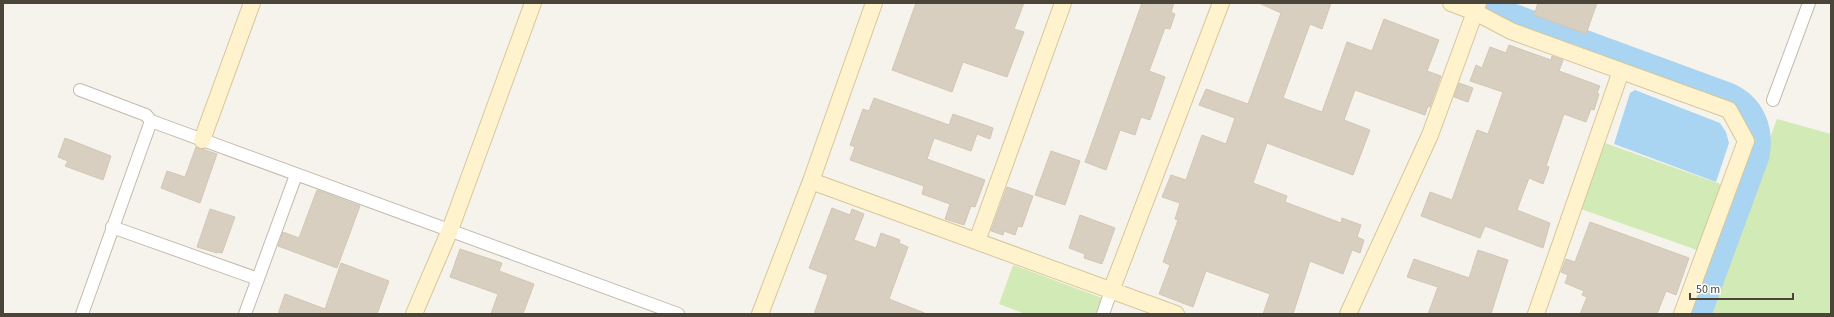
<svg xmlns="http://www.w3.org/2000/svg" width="1834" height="317" font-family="'Source Sans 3',sans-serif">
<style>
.green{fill:#d2eab5}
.water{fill:#a9d4f2}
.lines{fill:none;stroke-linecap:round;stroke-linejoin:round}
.river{stroke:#a9d4f2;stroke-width:25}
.building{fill:#d8cfc1;stroke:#d3c7b4}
.street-casing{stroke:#c2bbae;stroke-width:14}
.secondary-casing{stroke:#d6c79b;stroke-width:18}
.street{stroke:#fff;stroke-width:12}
.secondary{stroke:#fff3cd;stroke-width:16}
</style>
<rect width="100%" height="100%" fill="#f6f3ec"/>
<path class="green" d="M1777 119 1831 134V314H1706Z
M1605 143 1723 185 1697 250 1581 209Z
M1013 265 1102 298 1096 314H1025L999 304Z"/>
<path class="water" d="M1635 90 1720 123 1726 132 1729 143 1716 182 1614 144 1630 93Z"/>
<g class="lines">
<path class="river" d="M1491 8 1728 95C1753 106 1762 130 1757 156L1699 314"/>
</g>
<path class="building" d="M916 3H1024L1014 29 1024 32 1007 77 963 62 952 92 892 70Z
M1142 3H1174L1171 12 1175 14 1170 29 1165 28 1149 71 1165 77 1150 120 1141 117 1135 135 1120 130 1106 170 1085 162Z
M1259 3H1331L1322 29 1310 24 1283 98 1322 112 1347 42 1372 51 1384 19 1439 40 1427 71 1441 76 1430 107 1428 106 1425 115 1355 90 1344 120 1370 130 1353 175 1267 143 1253 183 1287 196 1285 202 1341 223 1342 218 1361 225 1357 237 1364 240 1360 253 1352 250 1343 274 1310 261 1293 314H1263L1270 294 1206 271 1193 307 1159 294 1170 265 1163 262 1178 220 1175 219 1180 203 1162 197 1171 175 1186 180 1202 135 1226 144 1235 118 1199 105 1206 89 1248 104 1281 13Z
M1538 3H1597L1586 34 1534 15Z
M1509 45 1551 60 1552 56 1563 60 1559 71 1600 86 1597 93 1599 94 1594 110 1591 109 1586 122 1564 114 1546 166 1549 167 1543 184 1529 178 1521 199 1517 210 1550 223 1543 248 1485 226 1480 238 1421 216 1430 192 1452 200 1477 130 1488 134 1503 92 1470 81 1476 65 1482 68 1490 47 1506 53Z
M1459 83 1473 88 1468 102 1454 97Z
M874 98 949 125 953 114 993 128 990 139 977 134 971 151 934 138 927 159 985 180 975 207 971 206 964 225 945 219 950 204 922 194 924 186 850 160 855 147 850 145 863 109 869 111Z
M65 138 111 156 103 180 65 166 68 161 58 157Z
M196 147 217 154 200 203 161 188 167 171 185 177Z
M1051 151 1080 161 1065 205 1035 195Z
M1007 187 1033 196 1022 227 1018 226 1015 235 1004 231 1003 235 991 231Z
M317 190 360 206 337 268 278 246 283 232 299 238Z
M832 208 850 215 852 209 864 214 854 240 876 248 881 233 900 240 899 243 908 247 889 299 927 314H814L828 275 809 268Z
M210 209 235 217 222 253 217 252V253L197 247Z
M1080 215 1115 228 1102 264 1084 258 1085 254 1069 248Z
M1590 222 1689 258 1676 295 1666 291 1657 314H1580L1587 297 1582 295 1584 291 1565 283 1568 275 1561 272 1566 259 1575 262Z
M460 249 502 263 499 271 534 284 523 314H491L498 294 450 277Z
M1478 250 1508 260 1491 314H1428L1438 287 1407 277 1414 259 1469 278Z
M341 263 389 281 377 314H278L285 294 325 309Z"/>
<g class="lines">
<g class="street-casing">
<path id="street" d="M80 90 146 115 151 121
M1773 100 1809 3
M112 227 258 279
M82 314 151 121 678 314
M245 314 296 175
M1103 314 1111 291"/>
</g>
<g class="secondary-casing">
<path id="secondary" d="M1478 3 1475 12 1511 31 1729 110 1746 141 1682 314
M202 140 252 3
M811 181 1176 314
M977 241 1063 3
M1111 291 1221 3
M414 314 450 230 533 3
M760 314 811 181 874 3
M1348 314 1430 135 1475 12 1451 3
M1536 314 1621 71"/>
</g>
<use href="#street" class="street"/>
<use href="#secondary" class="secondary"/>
</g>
<rect width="1834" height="317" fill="none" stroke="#4b4439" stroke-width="8"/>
<path d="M1690 293v6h103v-6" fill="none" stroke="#4b4439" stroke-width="2"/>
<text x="1696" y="293" font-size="12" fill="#4b4439" stroke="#ffffff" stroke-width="3" paint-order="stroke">50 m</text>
</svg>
